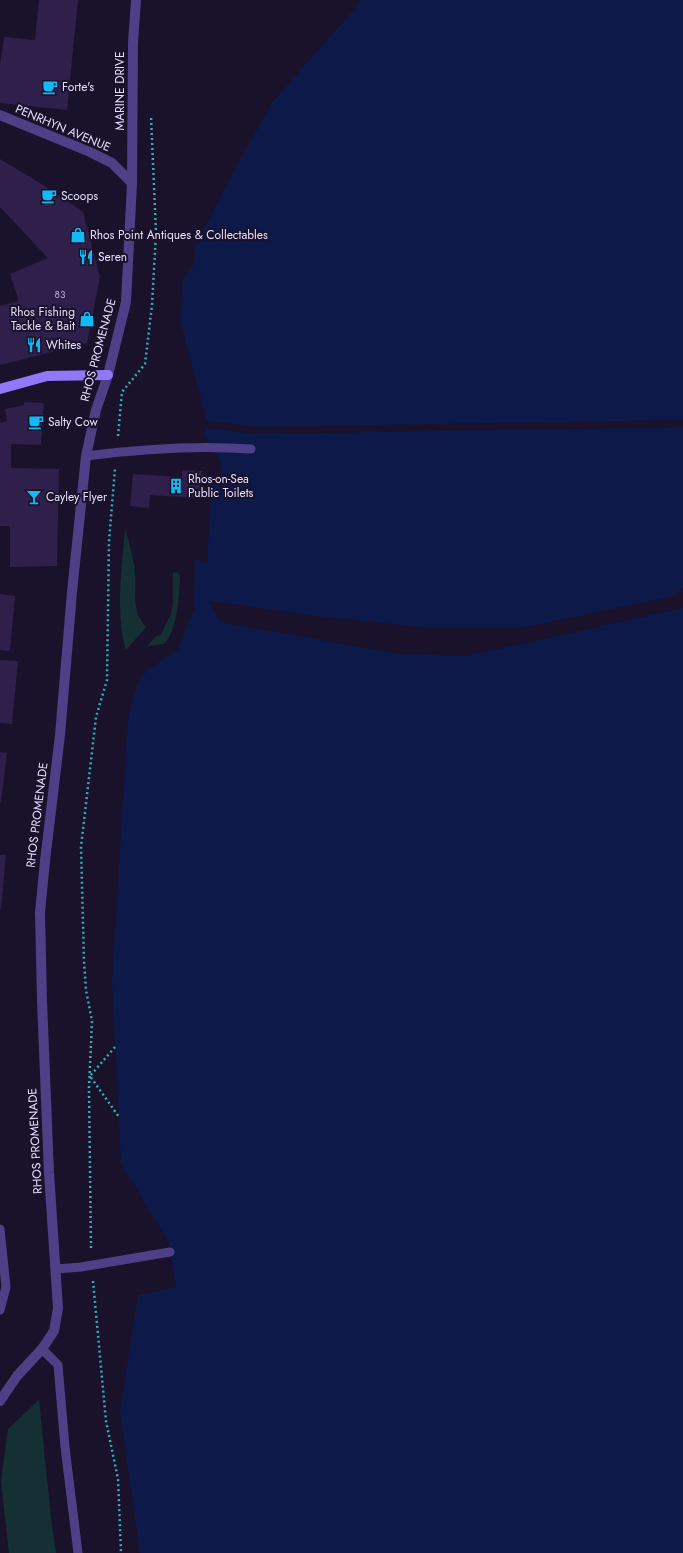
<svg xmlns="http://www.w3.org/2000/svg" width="683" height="1553" font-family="Jost,sans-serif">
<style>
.green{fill:#153034}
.water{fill:#0d1948}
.pier{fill:#1a122a}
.building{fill:#2f1f4b}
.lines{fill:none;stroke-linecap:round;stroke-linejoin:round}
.path{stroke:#36abb9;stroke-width:2.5;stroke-dasharray:2 3;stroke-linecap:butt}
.service{stroke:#4e3f87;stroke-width:9}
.minor{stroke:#4e3f87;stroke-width:10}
.tertiary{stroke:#4e3f87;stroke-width:10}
.secondary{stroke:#9078fa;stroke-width:10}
.labels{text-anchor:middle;stroke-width:4;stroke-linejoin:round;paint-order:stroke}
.number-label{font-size:10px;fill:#b8aed1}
.poi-label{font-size:12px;fill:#e6ddfe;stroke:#1a122a;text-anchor:start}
.street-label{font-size:12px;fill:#e6ddfe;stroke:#1a122a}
</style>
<rect width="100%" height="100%" fill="#1a122a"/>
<path class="green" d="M125 528C129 543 134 558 135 574 137 594 130 609 146 627L126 650C115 612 122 568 125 528Z
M176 572 178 573 180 577C179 595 178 630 164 644L147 646 156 636 161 635 171 613 173 603V573Z
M39 1400 51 1518 56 1553H9L1 1481 8 1429Z"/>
<path class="water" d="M360 0H683V1553H140L120 1412 138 1295 176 1287 169 1243 121 1163 112 981 128 720 134 694 141 677 152 667 178 649 194 610 195 558 207 563 212 479H221V462L205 435 207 421 180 321 183 279 193 266 196 244 227 184 271 104 357 6Z"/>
<path class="pier" d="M683 420V427L259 434 206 428 207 421 260 427Z
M683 588V608L467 656 401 654 220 622 209 601 324 617 429 628H522L674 596Z"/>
<path class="building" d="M39 0H78L67 110 0 103V66L4 37 35 40Z
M0 159 40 183 83 212 100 277 87 343 0 365V306L19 301 10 274 48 258 0 207Z
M24 402 44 403 41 445 11 444V468L59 469 57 566 10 567V526H0V423L7 421 5 409 24 405Z
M182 470 202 471 200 498 150 495 149 508 130 506 133 474 182 477Z
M0 594 15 596 10 651 0 650Z
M0 660 18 661 12 724 0 723Z
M0 752 7 753 1 802H0Z
M0 855H6L1 909H0Z"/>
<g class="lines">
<path class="path" d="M118 436 122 392 145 364 152 305 156 233 151 116
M115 1047 90 1076 119 1117
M91 1248 89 1088 92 1021 86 990 84 961 81 847 96 717 107 680 109 541 115 469
M93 1281 106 1421 118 1479 121 1553"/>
<path class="service" d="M86 456C140 449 196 445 251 449
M0 1229 6 1287 0 1310
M56 1269 81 1267 170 1252
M42 1349 58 1365 65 1447 78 1553"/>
<path class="minor" d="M0 115 90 152 112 163 132 183"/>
<path class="tertiary" d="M0 1401 17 1376 42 1349 54 1331 58 1308 49 1173 42 1001 40 912 45 861 60 735 72 592 86 456 96 410 108 375 126 302 132 183 133 43 136 0"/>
<path class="secondary" d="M0 389 47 376 108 375"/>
</g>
<defs>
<g id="cafe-bare" transform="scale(1.2)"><path d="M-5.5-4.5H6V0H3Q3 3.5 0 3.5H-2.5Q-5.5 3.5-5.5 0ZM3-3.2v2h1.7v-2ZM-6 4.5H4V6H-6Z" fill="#11baf6" stroke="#1a122a" stroke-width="2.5" paint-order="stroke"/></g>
<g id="shop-bare" transform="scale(1.2)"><path d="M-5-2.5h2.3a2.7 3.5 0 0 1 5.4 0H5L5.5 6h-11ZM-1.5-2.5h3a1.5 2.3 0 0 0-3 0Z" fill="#11baf6" stroke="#1a122a" stroke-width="2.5" paint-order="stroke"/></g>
<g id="restaurant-bare" transform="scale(1.2)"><path d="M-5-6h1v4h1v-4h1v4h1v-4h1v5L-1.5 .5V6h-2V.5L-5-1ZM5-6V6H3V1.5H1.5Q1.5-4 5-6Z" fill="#11baf6" stroke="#1a122a" stroke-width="2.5" paint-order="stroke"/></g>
<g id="building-bare" transform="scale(1.2)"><path d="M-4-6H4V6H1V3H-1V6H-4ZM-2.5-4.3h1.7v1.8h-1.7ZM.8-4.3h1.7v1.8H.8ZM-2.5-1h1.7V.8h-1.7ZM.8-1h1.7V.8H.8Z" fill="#11baf6" stroke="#1a122a" stroke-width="2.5" paint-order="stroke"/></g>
<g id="bar-bare" transform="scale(1.2)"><path d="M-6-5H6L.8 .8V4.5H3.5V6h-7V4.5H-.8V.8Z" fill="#11baf6" stroke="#1a122a" stroke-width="2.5" paint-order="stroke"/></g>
</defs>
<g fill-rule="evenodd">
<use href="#cafe-bare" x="50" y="87"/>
<use href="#cafe-bare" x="49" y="196"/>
<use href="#shop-bare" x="78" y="235"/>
<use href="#restaurant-bare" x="86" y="257"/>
<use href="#shop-bare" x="87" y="319"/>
<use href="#restaurant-bare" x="34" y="345"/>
<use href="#cafe-bare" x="36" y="422"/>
<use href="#building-bare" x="176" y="486"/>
<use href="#bar-bare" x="34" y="497"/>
</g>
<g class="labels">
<g class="number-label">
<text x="60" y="298">83</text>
</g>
<g class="poi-label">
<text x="62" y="91">Forte's</text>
<text x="61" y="200">Scoops</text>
<text x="90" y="239">Rhos Point Antiques &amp; Collectables</text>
<text x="98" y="261">Seren</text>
<text x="75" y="316" text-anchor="end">Rhos Fishing<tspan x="75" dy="14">Tackle &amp; Bait</tspan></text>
<text x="46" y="349">Whites</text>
<text x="48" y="426">Salty Cow</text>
<text x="188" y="483">Rhos-on-Sea<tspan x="188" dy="14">Public Toilets</tspan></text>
<text x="46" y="501">Cayley Flyer</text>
</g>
<g class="street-label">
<text transform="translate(120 91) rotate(-90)" y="4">MARINE DRIVE</text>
<text transform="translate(63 128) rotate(23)" y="4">PENRHYN AVENUE</text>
<text transform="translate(98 350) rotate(-75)" y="4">RHOS PROMENADE</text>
<text transform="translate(37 815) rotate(-83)" y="4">RHOS PROMENADE</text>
<text transform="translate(35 1141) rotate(-93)" y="4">RHOS PROMENADE</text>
</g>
</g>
</svg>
